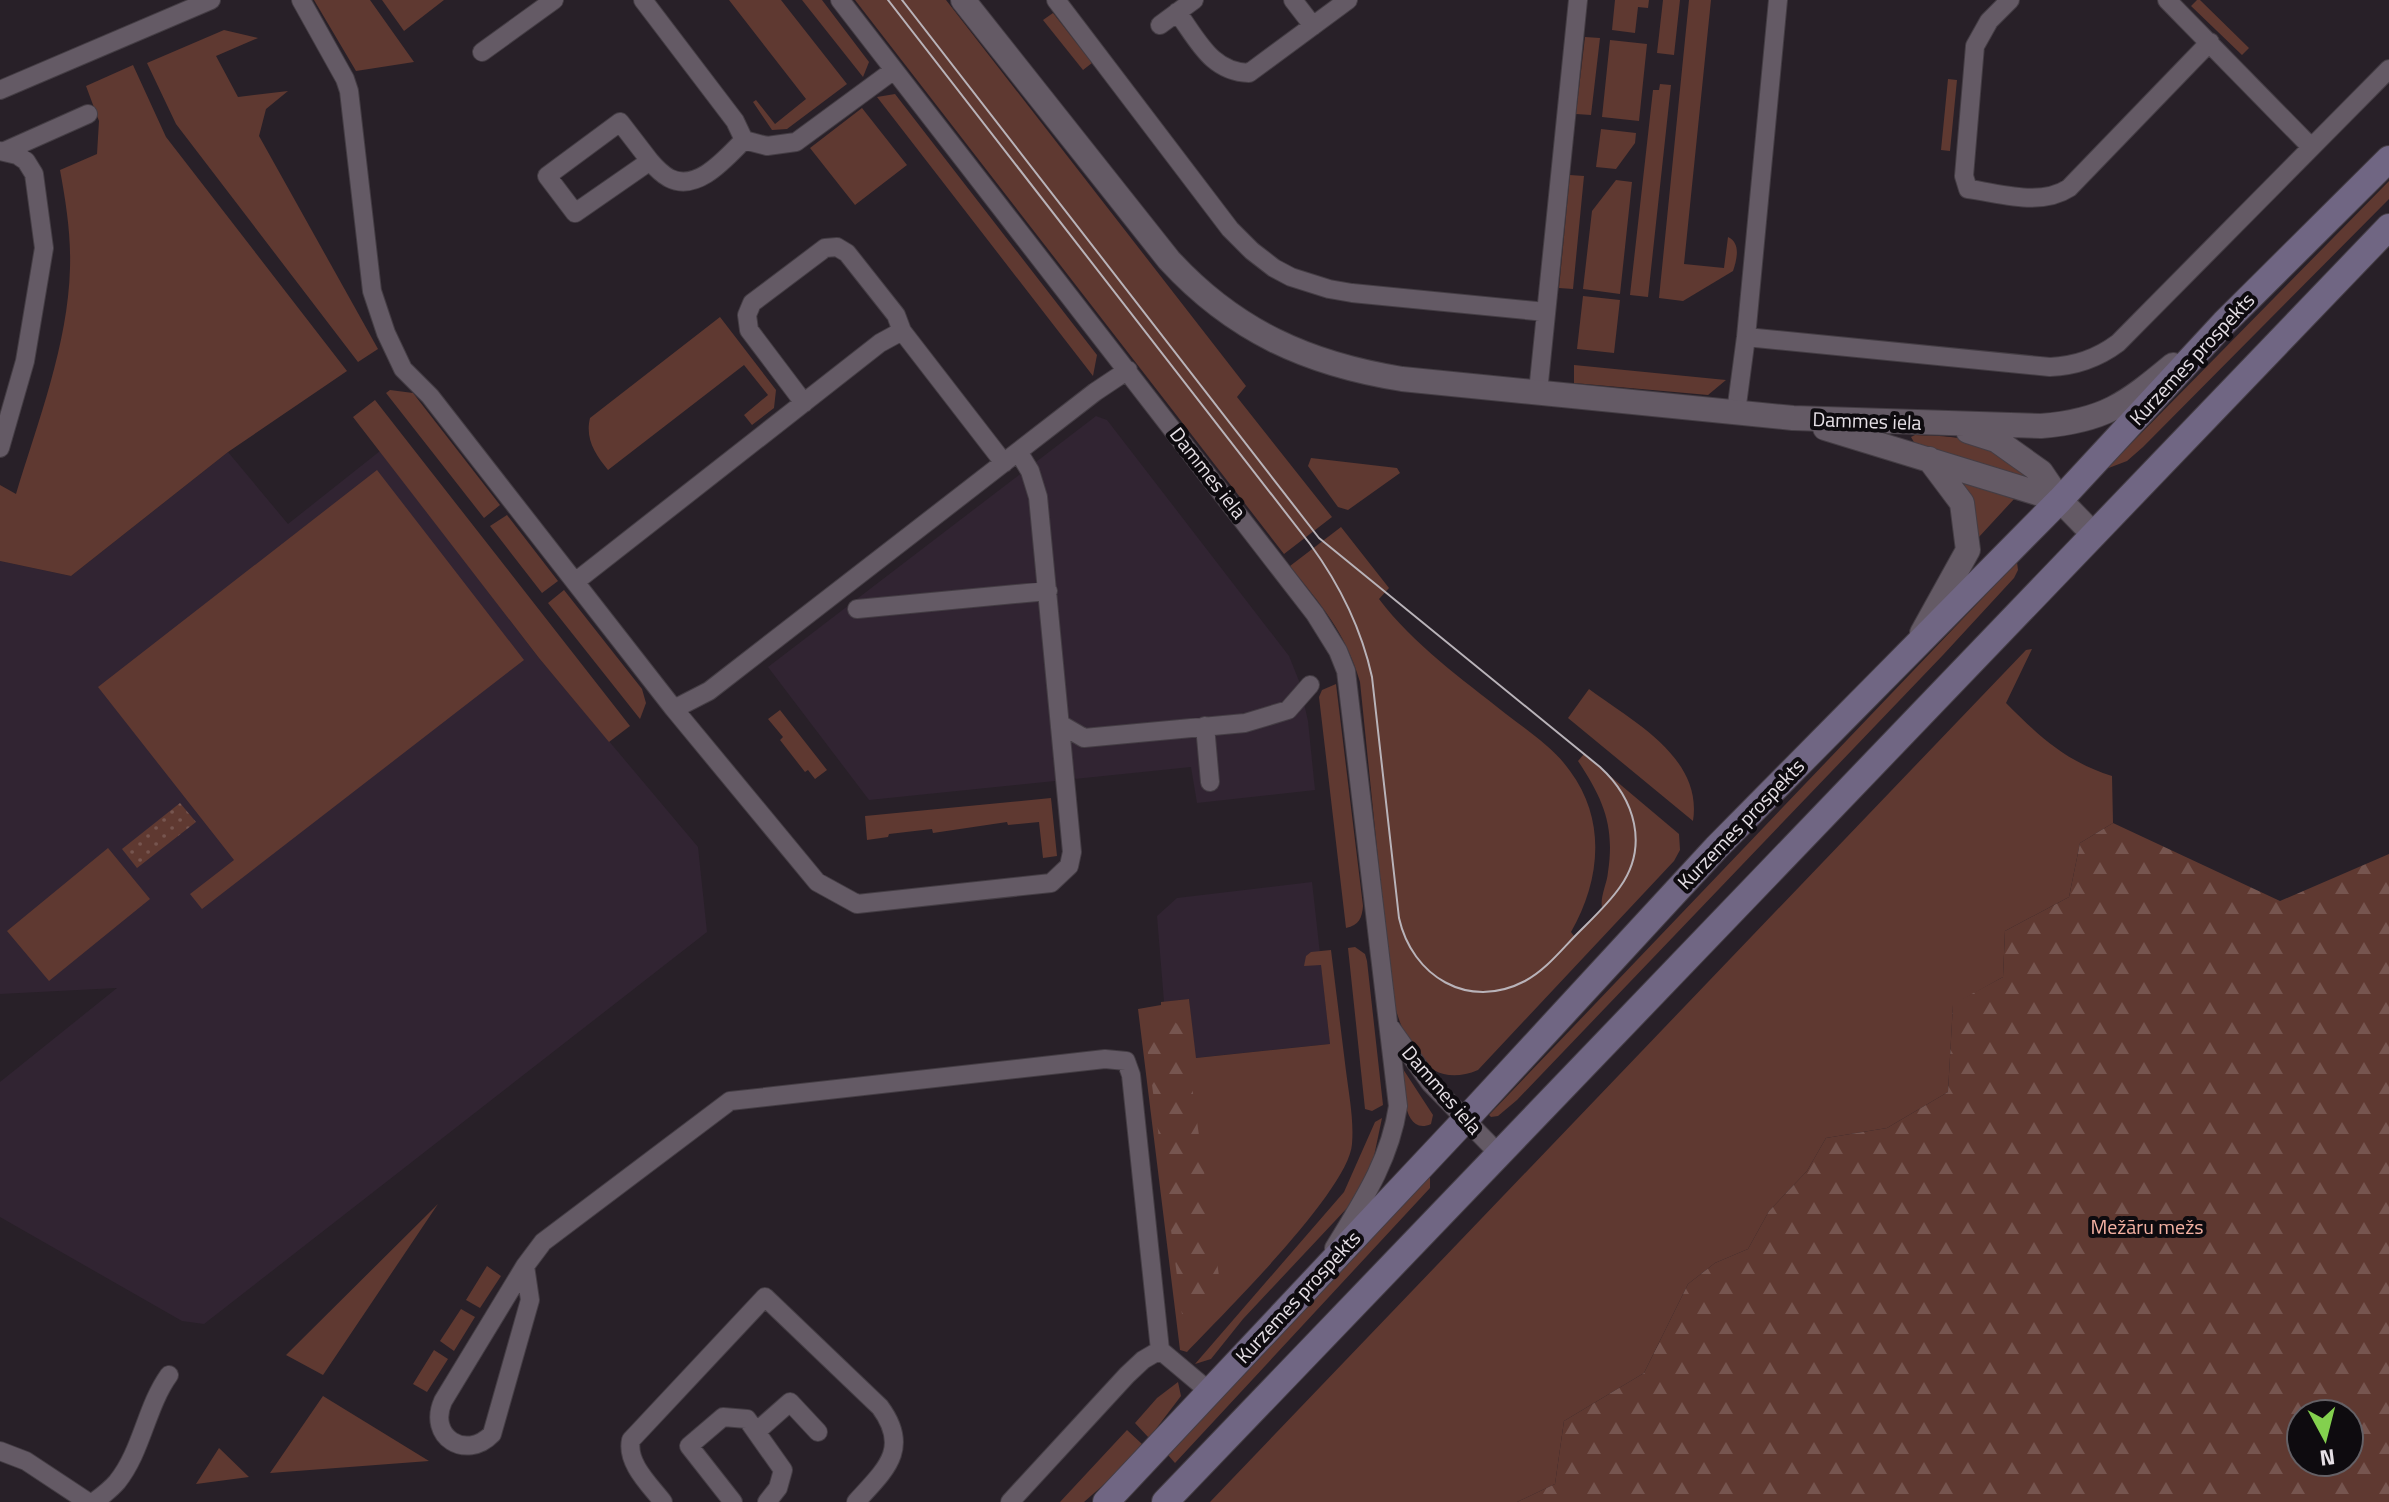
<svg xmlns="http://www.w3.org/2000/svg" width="2389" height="1502" font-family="'Titillium Web',sans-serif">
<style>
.built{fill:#312432}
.grass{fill:#5f3931}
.forest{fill:url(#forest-firs);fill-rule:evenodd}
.park{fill:url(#park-dots)}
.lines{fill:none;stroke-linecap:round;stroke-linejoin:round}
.minor-casing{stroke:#443d44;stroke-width:20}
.tertiary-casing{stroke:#443d44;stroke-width:26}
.secondary-casing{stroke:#443d44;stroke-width:28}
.minor{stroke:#645a65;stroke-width:18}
.tertiary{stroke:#645a65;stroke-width:24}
.secondary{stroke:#706683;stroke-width:26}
.tram{stroke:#b9b3b9;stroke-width:2}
.labels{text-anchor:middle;stroke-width:8;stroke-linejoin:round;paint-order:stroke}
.street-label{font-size:20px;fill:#e6e0e6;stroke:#0e0b0f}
.park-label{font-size:20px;fill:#f5b2a3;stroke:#0e0b0f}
</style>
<defs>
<pattern id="forest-firs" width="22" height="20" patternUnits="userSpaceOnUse" patternTransform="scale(2)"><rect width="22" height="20" fill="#5f3931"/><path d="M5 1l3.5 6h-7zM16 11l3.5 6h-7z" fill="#76554f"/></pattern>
<pattern id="park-dots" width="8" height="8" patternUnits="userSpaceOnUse" patternTransform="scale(2)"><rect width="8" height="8" fill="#5f3931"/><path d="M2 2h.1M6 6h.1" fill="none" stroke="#76554f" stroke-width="1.8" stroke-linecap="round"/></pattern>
</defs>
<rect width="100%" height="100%" fill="#282028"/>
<path class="built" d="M1096 416 1107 420 1289 656 1299 681 1308 721 1315 790 1197 803 1191 767 869 800 768 667Z
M380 451 539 658 698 847 707 932 204 1324 182 1321 0 1217V1082L117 988 0 994V561L71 576 228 452 288 524Z
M1312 882 1330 1044 1195 1058 1189 999 1164 1002 1157 916 1177 898Z"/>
<path class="grass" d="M314 0H370L414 62 356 71Z
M382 0H444L404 31Z
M729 0H781L847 84 787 129 772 130 753 102 756 100 775 124 806 99Z
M802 0H822L869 62 863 77Z
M855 0H946L1246 386 1237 397 1332 517 1284 554Z
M1615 0H1649L1648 8 1638 7 1635 33 1612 30Z
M1663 0H1680L1674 55 1657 53Z
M1689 0H1711L1684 264 1724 268 1728 237C1741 243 1737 259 1733 271L1683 301 1659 298Z
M2197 0H2200L2249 48 2242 55 2191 6Z
M1053 13 1092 63 1083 70 1043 20Z
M224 30 258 38 216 56 238 97 288 91 266 109 259 136 378 349 358 362 176 124 147 63Z
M1585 37 1600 38 1591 115 1576 114Z
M1610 40 1647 44 1639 121 1602 117Z
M133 65 166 137 347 371 228 452 71 576 0 561V485L16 494C38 421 68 345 70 268 71 234 66 203 60 170L97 154 99 121 86 86Z
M1948 79 1957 80 1950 151 1941 150Z
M1660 84 1671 85 1648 297 1630 295 1653 90H1659Z
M895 94 1097 355 1093 376 877 97Z
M862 108 907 165 855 205 810 148Z
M1601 129 1636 133 1635 143 1616 169 1596 167Z
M1570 175 1584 176 1573 289 1559 288Z
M1616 180 1632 182 1620 294 1583 289 1592 211Z
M2389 181V199L2143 447 2127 461 2106 469Z
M1583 296 1620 300 1614 353 1577 349Z
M720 317 776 390 774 408 752 425 744 415 768 395 744 365 608 470C595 454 585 439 590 418Z
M1574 365 1726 380 1708 395 1574 383Z
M390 390 413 393 500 505 484 518 386 393Z
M375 400 630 726 609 742 539 658 353 417Z
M1915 435C1973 437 1983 439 2028 476L2023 478 1915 444 1911 437Z
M1311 458 1397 468 1400 473 1348 510 1338 507 1308 466Z
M377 470 524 660 202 909 190 894 234 860 98 687Z
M1967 483 2015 498 1978 538 1963 485Z
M507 515 558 581 542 593 490 526Z
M1341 527 1389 588 1379 599C1414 645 1461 678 1506 714 1528 731 1554 748 1570 771 1607 821 1600 881 1571 932L1574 936 1602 908C1600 896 1607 884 1608 872 1615 825 1603 799 1578 761L1584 754 1679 834 1680 850 1674 861 1478 1070C1424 1093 1402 1037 1392 995L1360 682C1346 633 1321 605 1290 566Z
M2017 562 2018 570 2014 578 1943 655 1517 1100 1498 1116 1491 1117 1489 1115Z
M564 590 642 689 646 703 640 719 548 603Z
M2032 649 2006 703C2039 736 2065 761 2112 776L2113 823 2080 843 2069 897 2005 931 2003 977 1953 1005 1948 1092 1887 1128 1826 1138 1807 1171 1769 1211 1748 1249 1715 1263 1688 1284 1644 1373 1564 1421 1555 1484 1517 1502H1210L2026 650Z
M1336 684 1363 906C1362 918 1359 925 1346 928L1319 697 1322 690Z
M1589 689C1632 721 1703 757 1693 821L1568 718Z
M780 710 827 770 815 779 808 770 805 772 780 740 783 737 768 719Z
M1051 798 1057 856 1043 858 1039 822 1008 825 1007 822 933 833 932 829 889 834 888 837 867 840 865 816Z
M108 848 150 899 49 981 7 931Z
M1355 947 1365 954 1367 961 1383 1105 1372 1111 1365 1109 1348 948Z
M1331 950C1336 990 1341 1031 1346 1071 1349 1095 1354 1120 1352 1144 1349 1190 1223 1314 1187 1352L1180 1350 1138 1009 1161 1005V1002L1189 999 1196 1058 1330 1044 1321 965 1304 966 1306 956 1311 952Z
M1401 1066 1433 1115 1431 1124C1402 1137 1403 1083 1401 1066Z
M1382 1118 1373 1161 1349 1206 1243 1319 1211 1359 1195 1364 1344 1192 1375 1122Z
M1430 1174V1188L1175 1463 1168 1455Z
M438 1204 323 1375 286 1355Z
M487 1266 501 1276 480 1308 466 1300Z
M461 1309 475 1317 454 1351 440 1341Z
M434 1350 448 1359 427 1392 413 1384Z
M1178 1382 1181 1396 1149 1438 1135 1423 1157 1398Z
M323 1396 429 1461 270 1473Z
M1127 1430 1142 1444 1118 1472 1084 1502H1060Z
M219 1448 249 1477 196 1484Z"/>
<path class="forest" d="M2113 823 2280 901 2389 854V1502H1517L1555 1484 1564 1421 1644 1373 1688 1284 1715 1263 1748 1249 1769 1211 1807 1171 1826 1138 1887 1128 1948 1092 1953 1004 2003 977 2005 931 2069 897 2080 843ZM2349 1414V1462H2301V1414Z
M1162 1019 1175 1022 1184 1030 1221 1290C1213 1308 1203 1322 1182 1314L1145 1031 1151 1022Z"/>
<path class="park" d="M180 803 196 822 137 868 122 849Z"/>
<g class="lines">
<g class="minor-casing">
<path id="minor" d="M301 0 345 79 349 91 372 291 386 333 403 369 430 396 674 709 817 882 857 904 1051 883 1069 866 1072 852 1038 497 1030 471 1019 453
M643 0 735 121 744 140
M840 0 1315 614 1338 651 1346 671 1398 1106C1390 1160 1362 1202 1334 1248
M1056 0 1230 229 1252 251 1274 268 1291 277 1329 289 1352 293 1546 312
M1293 0 1313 26
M2010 0 1989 21 1975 46 1964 176 1968 189C2000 193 2040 207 2069 188L2210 42
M2167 0 2311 147
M1177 12C1198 40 1211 72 1249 73L1348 0
M1160 25 1194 0
M482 52 554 0
M0 90 211 0
M744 140 767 146 796 142 894 70
M0 151 17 155 26 161 34 174 44 248 25 361 0 448
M5 151 88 114
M650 161 620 122 547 176 575 213 650 161C655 167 662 174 669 178 697 193 726 158 744 140
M1746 337 2050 367C2075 366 2098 358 2118 343L2389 69
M1538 392 1578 0
M804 403 749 330 747 315 752 303 825 248 837 247 847 253 896 315 902 331 1004 463
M1736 412 1746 337 1778 0
M575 582 880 343 902 331
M857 609 1048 591
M674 709 709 691 1095 392 1128 370
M1060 724 1084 738 1245 723 1288 710 1310 685
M1205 726 1210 782
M1391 1028 1430 1083 1498 1153
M525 1266 530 1300 492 1434C466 1461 427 1437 443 1401L525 1266 543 1242 730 1101 1105 1059 1126 1061 1131 1075 1160 1350 1210 1392
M756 1432 790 1402 818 1432
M0 1451 26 1461 88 1502
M94 1502C102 1496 111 1489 117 1482 142 1451 146 1407 169 1375
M663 1502C650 1485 626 1463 631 1440L765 1297 880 1407C911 1449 885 1470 856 1502
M733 1502 689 1446 723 1417 747 1419 783 1470 778 1488 767 1502
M1010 1502 1127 1375 1143 1360 1160 1350"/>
</g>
<g class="tertiary-casing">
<path id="tertiary" d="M963 0 1169 260C1234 331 1308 364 1402 379L1793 418 2041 426C2104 421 2126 404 2173 365
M1825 428 2060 500
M1968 431 1996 440 2041 472 2060 500 2093 534
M1922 633 1968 550 1962 503 1929 459"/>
</g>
<g class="secondary-casing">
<path id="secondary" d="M1106 1502 1465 1120 1716 848 2060 500 2224 323 2389 159
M1165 1502 2389 227"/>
</g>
<use href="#minor" class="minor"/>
<use href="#tertiary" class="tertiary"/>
<use href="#secondary" class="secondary"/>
<path class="tram" d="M888 0 1310 544C1340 585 1361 627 1372 677L1399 918C1412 976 1468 1011 1525 981 1546 970 1562 949 1579 932 1593 918 1609 903 1620 887 1649 846 1635 799 1600 767L1319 538 902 0"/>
</g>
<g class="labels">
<g class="street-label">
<text transform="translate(2192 359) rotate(-47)" y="7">Kurzemes prospekts</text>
<text transform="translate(1867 421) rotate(2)" y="7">Dammes iela</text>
<text transform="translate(1208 473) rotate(52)" y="7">Dammes iela</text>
<text transform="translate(1741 824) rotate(-46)" y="7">Kurzemes prospekts</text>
<text transform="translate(1442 1090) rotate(49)" y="7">Dammes iela</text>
<text transform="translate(1298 1297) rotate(-47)" y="7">Kurzemes prospekts</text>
</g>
<g class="park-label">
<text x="2147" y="1234">Mežāru mežs</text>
</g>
</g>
<g transform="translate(2325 1438) rotate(173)"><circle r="38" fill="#0e0b0f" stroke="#646065" stroke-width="2"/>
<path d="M0-6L14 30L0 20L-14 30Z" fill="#83d04e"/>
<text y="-12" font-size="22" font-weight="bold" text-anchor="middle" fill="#e6e0e6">N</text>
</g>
</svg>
